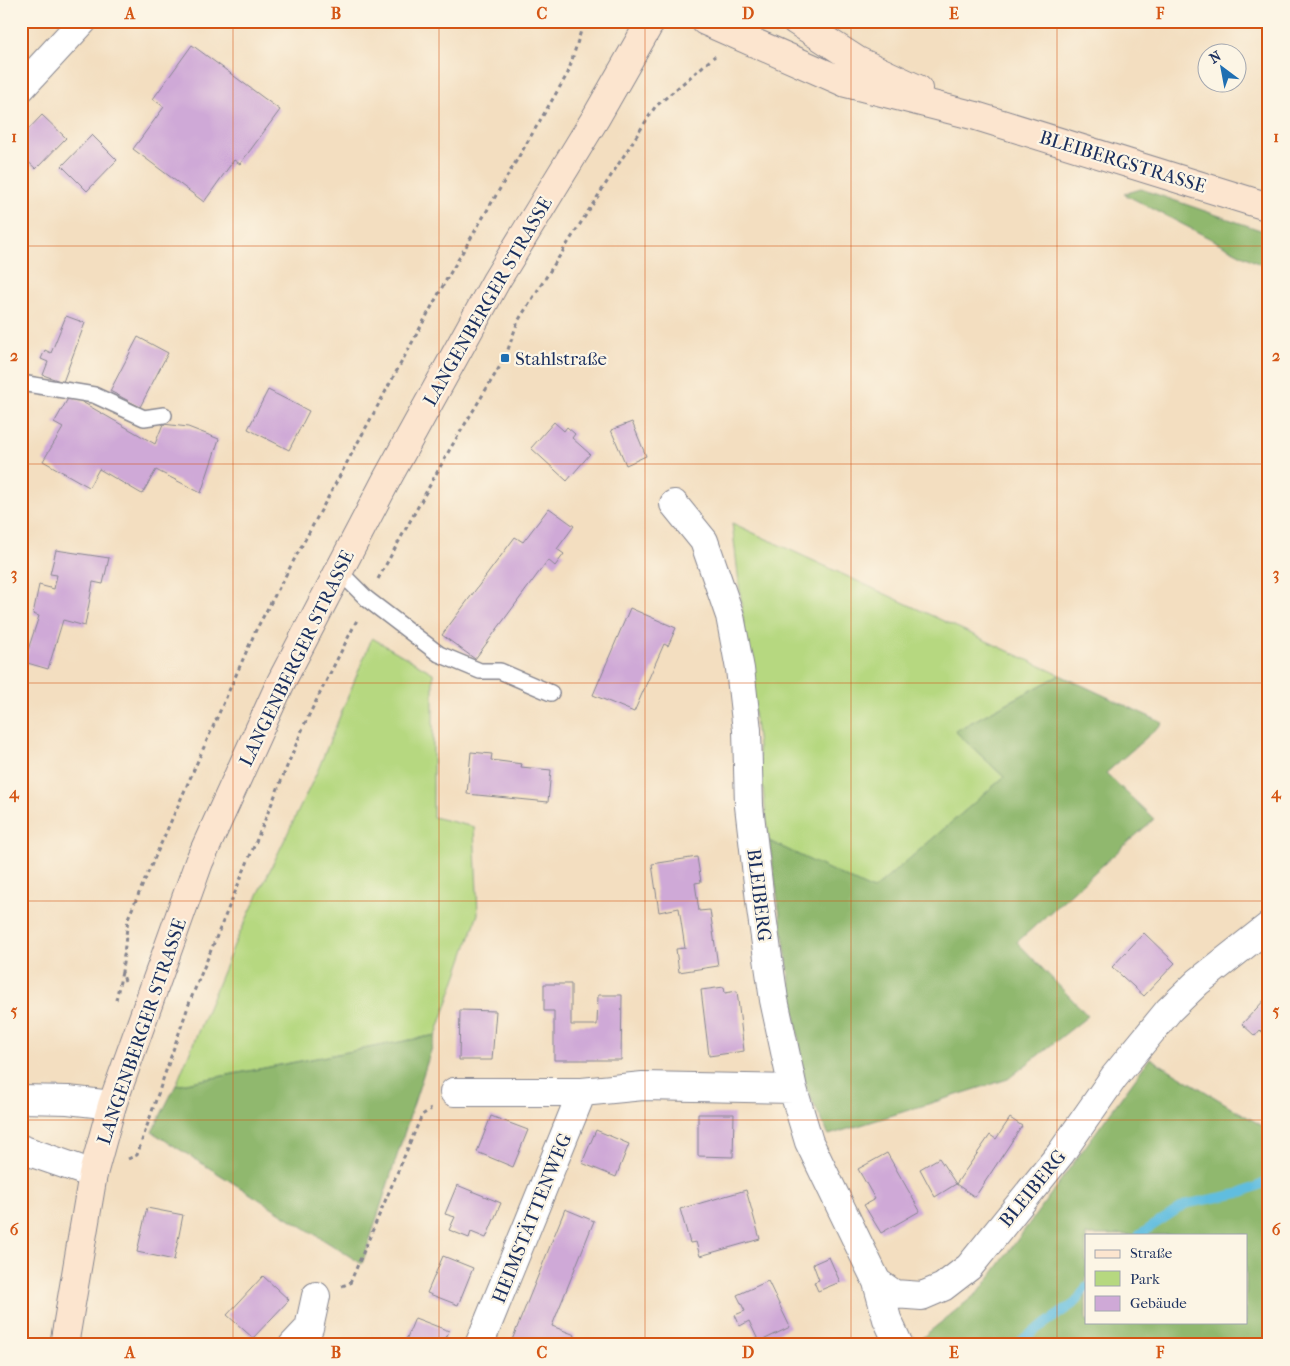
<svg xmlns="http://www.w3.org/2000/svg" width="1290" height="1366" font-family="'IM FELL French Canon',serif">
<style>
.green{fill:#b6d880;stroke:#68846f}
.forest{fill:#90b86e;stroke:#567466;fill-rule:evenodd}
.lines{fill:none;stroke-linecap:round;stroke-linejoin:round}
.stream{stroke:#61bddf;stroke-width:9}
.building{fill:#cfa9d7}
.lane-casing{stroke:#87868f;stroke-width:18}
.street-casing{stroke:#87868f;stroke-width:30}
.secondary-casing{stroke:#87868f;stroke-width:30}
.path{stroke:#87868f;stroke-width:3;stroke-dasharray:4 4;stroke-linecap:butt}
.lane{stroke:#fff;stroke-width:15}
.street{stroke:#fff;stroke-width:28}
.secondary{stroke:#fce5cf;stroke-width:28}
.grid{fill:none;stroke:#d45514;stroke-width:1;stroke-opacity:0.55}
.poi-dot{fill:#1f6fb2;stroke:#fcf5e5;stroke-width:2}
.labels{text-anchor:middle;stroke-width:4.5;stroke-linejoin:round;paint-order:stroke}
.street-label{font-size:19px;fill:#1b2f5e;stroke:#fcf5e5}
.poi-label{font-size:19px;fill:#1b2f5e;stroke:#fcf5e5;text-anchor:start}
.neatline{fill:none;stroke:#d45514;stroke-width:2}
.grid-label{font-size:16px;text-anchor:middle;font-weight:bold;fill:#d45514}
</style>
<rect width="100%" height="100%" fill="#fcf5e5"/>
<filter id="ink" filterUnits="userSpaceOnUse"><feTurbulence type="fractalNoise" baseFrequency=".02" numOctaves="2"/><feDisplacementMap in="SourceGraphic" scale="10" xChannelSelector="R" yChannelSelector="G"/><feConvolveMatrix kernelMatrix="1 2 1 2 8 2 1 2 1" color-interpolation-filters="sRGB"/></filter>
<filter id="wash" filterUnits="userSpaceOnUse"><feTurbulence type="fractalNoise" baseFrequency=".0096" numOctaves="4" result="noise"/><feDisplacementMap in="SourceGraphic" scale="20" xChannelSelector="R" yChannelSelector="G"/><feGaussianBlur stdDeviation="1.12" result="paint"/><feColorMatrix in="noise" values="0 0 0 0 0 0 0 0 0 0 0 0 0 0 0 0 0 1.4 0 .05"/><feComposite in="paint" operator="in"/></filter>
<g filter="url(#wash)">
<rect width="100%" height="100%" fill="#f3dec0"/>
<path class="green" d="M732 523 1060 675 955 731 1004 777 873 891 769 841Z
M372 638 433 673V817L474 827 478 914 436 1035 176 1085 234 945 317 772Z"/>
<path class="forest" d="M1141 189 1269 233V269L1124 194Z
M1060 675 1163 723 1106 773 1154 819 1017 942 1088 1016 1008 1079 829 1135 806 1088 769 841 873 890 1004 777 955 731Z
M436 1035 362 1264 152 1132 176 1085Z
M1150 1058 1269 1130V1345H923L919 1340 980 1291ZM1086 1235H1246V1322H1086Z"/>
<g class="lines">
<path class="stream" d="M1139 1235 1186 1204 1241 1193 1269 1181
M1019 1345 1021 1340 1075 1303 1086 1287"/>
</g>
<g id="blocks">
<path class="building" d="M192 45 280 110 240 164 234 160 204 202 133 149 164 107 153 99Z
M42 115 66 138 36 169 21 155V137Z
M92 135 117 160 87 191 62 166Z
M66 316 85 323 63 382 43 375 48 362 41 359 45 350 51 353Z
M138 337 168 353 140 407 110 391Z
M268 390 309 411 289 450 248 429Z
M70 395 155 444 163 424 188 427 219 439 201 493 156 470 142 494 99 469 89 487 43 461 63 428 54 423Z
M554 422 564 431 567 427 575 434 572 438 590 454 567 481 531 448Z
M632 422 646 456 626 465 611 430Z
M549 508 574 526 557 549 564 554 555 566 548 560 475 659 442 635 515 537 523 542Z
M56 550 109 558 103 584 93 582 85 626 63 620 48 669 24 662 39 616 33 614 39 585 54 589 57 575 50 574Z
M630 608 676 628 668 646 664 644 634 712 593 695Z
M471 752 492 754 491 760 522 764 521 767 551 770 548 802 467 794Z
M697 857 701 882 695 883 699 911 710 910 718 966 679 972 676 949 685 948 679 908 659 912 652 864Z
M1144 933 1175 963 1144 996 1112 967Z
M544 984H571V1025H597L598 995H622L621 1060H554V1011H544Z
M724 987 725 993 737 991 744 1051 709 1056 701 990Z
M1269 995V1039L1260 1030 1255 1036 1242 1024Z
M460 1010 496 1011 492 1060H459Z
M698 1114H734L733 1157 698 1156Z
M491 1116 528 1130 513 1167 477 1152Z
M1010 1118 1022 1126 975 1197 956 1184 935 1197 920 1169 939 1158 956 1184 990 1135 996 1139Z
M596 1130 629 1144 616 1177 582 1163Z
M887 1153 920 1211 881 1233 864 1205 875 1199 858 1169Z
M457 1185 501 1203 486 1238 471 1232 469 1238 449 1230 455 1217 445 1214Z
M746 1190 760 1239 700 1256 696 1242 690 1243 680 1209Z
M147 1208 183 1215 174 1260 137 1252Z
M565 1209 594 1221 552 1326 575 1335 571 1345H510Z
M443 1256 473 1268 458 1305 427 1293Z
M829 1257 840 1282 818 1291 814 1282 819 1280 813 1264Z
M263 1276 289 1300 253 1338 227 1315Z
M768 1281 790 1327 759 1342 749 1321 740 1326 735 1315 745 1311 737 1295Z
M415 1318 449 1331 443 1345H404Z"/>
</g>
</g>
<g filter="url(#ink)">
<use href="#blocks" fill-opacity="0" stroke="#87868f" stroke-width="1"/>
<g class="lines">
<g class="lane-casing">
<path id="lane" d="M21 383 94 395 144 418 164 415
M339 571 367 599 439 654 480 671H500L551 693"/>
</g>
<g class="street-casing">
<path id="street" d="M21 88 83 21
M674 504 704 541 730 616 740 669 747 730 749 806 761 909 774 1000 793 1089 809 1142 877 1282 894 1294 922 1296 943 1287 969 1267 1061 1153 1114 1077 1169 1010 1198 982 1269 926
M454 1092H582L643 1086 793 1089
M21 1099 68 1100 112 1105
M21 1149 93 1174
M877 1282 887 1319 899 1345
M293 1345 309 1328 316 1296
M479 1345 582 1092"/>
</g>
<g class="secondary-casing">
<path id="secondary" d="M705 21 846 83 976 116 1269 207
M796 21 858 61 918 89
M64 1345 93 1174 112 1105 199 862 281 682 388 477 496 281 595 119 651 21"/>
</g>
<path class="path" d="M378 579 450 449 505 358 518 321 655 107 715 56
M125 981 122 972 128 918 256 630 445 282 568 73 584 21
M116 1000 122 972
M128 1159 137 1155 190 1001 305 723 357 620
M342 1286 350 1283 422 1115 431 1109"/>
<use href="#lane" class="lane"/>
<use href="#street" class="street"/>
<use href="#secondary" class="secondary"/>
</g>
</g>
<path class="grid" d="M233 21V1345M439 21V1345M645 21V1345M851 21V1345M1057 21V1345M21 246H1269M21 464H1269M21 683H1269M21 901H1269M21 1120H1269"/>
<rect class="poi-dot" x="500" y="353" width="10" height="10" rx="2.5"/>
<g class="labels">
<g class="street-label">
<text transform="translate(1123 161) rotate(17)" y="7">BLEIBERGSTRASSE</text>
<text transform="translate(487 301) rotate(-60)" y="7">LANGENBERGER STRASSE</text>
<text transform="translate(296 658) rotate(-64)" y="7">LANGENBERGER STRASSE</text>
<text transform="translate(760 895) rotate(83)" y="7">BLEIBERG</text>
<text transform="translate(141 1031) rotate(-71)" y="7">LANGENBERGER STRASSE</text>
<text transform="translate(1032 1188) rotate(-51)" y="7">BLEIBERG</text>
<text transform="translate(531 1218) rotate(-68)" y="7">HEIMSTÄTTENWEG</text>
</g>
<g class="poi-label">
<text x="515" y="365">Stahlstraße</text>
</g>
</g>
<rect width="1290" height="1366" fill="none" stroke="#fcf5e5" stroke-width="55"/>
<rect x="1085" y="1234" width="162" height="90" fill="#fcf5e5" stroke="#a2a6af"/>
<rect x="1095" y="1250" width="25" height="8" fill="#fce5cf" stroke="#a2a6af"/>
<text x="1130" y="1258" font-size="15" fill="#1b2f5e">Straße</text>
<rect x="1095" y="1271" width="25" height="15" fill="#b6d880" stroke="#a2a6af"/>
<text x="1130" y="1284" font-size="15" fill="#1b2f5e">Park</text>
<rect x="1095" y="1296" width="25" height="15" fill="#cfa9d7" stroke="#a2a6af"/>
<text x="1130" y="1308" font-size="15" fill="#1b2f5e">Gebäude</text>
<g transform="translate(1222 68) rotate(328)"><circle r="24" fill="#fcf5e5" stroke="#a2a6af"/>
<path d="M0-4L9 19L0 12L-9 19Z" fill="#1f6fb2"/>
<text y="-8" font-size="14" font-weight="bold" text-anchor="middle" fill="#1b2f5e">N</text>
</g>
<rect x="28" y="28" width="1234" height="1310" class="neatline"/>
<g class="grid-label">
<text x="130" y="19">A</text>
<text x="336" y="19">B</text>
<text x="542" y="19">C</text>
<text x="748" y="19">D</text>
<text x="954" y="19">E</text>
<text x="1160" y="19">F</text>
<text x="14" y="142">1</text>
<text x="1276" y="142">1</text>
<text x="14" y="361">2</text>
<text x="1276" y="361">2</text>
<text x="14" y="579">3</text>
<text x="1276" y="579">3</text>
<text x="14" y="798">4</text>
<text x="1276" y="798">4</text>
<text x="14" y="1016">5</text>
<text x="1276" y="1016">5</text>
<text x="14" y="1235">6</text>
<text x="1276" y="1235">6</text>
<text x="130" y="1358">A</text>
<text x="336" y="1358">B</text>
<text x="542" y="1358">C</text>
<text x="748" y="1358">D</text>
<text x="954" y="1358">E</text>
<text x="1160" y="1358">F</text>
</g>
</svg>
